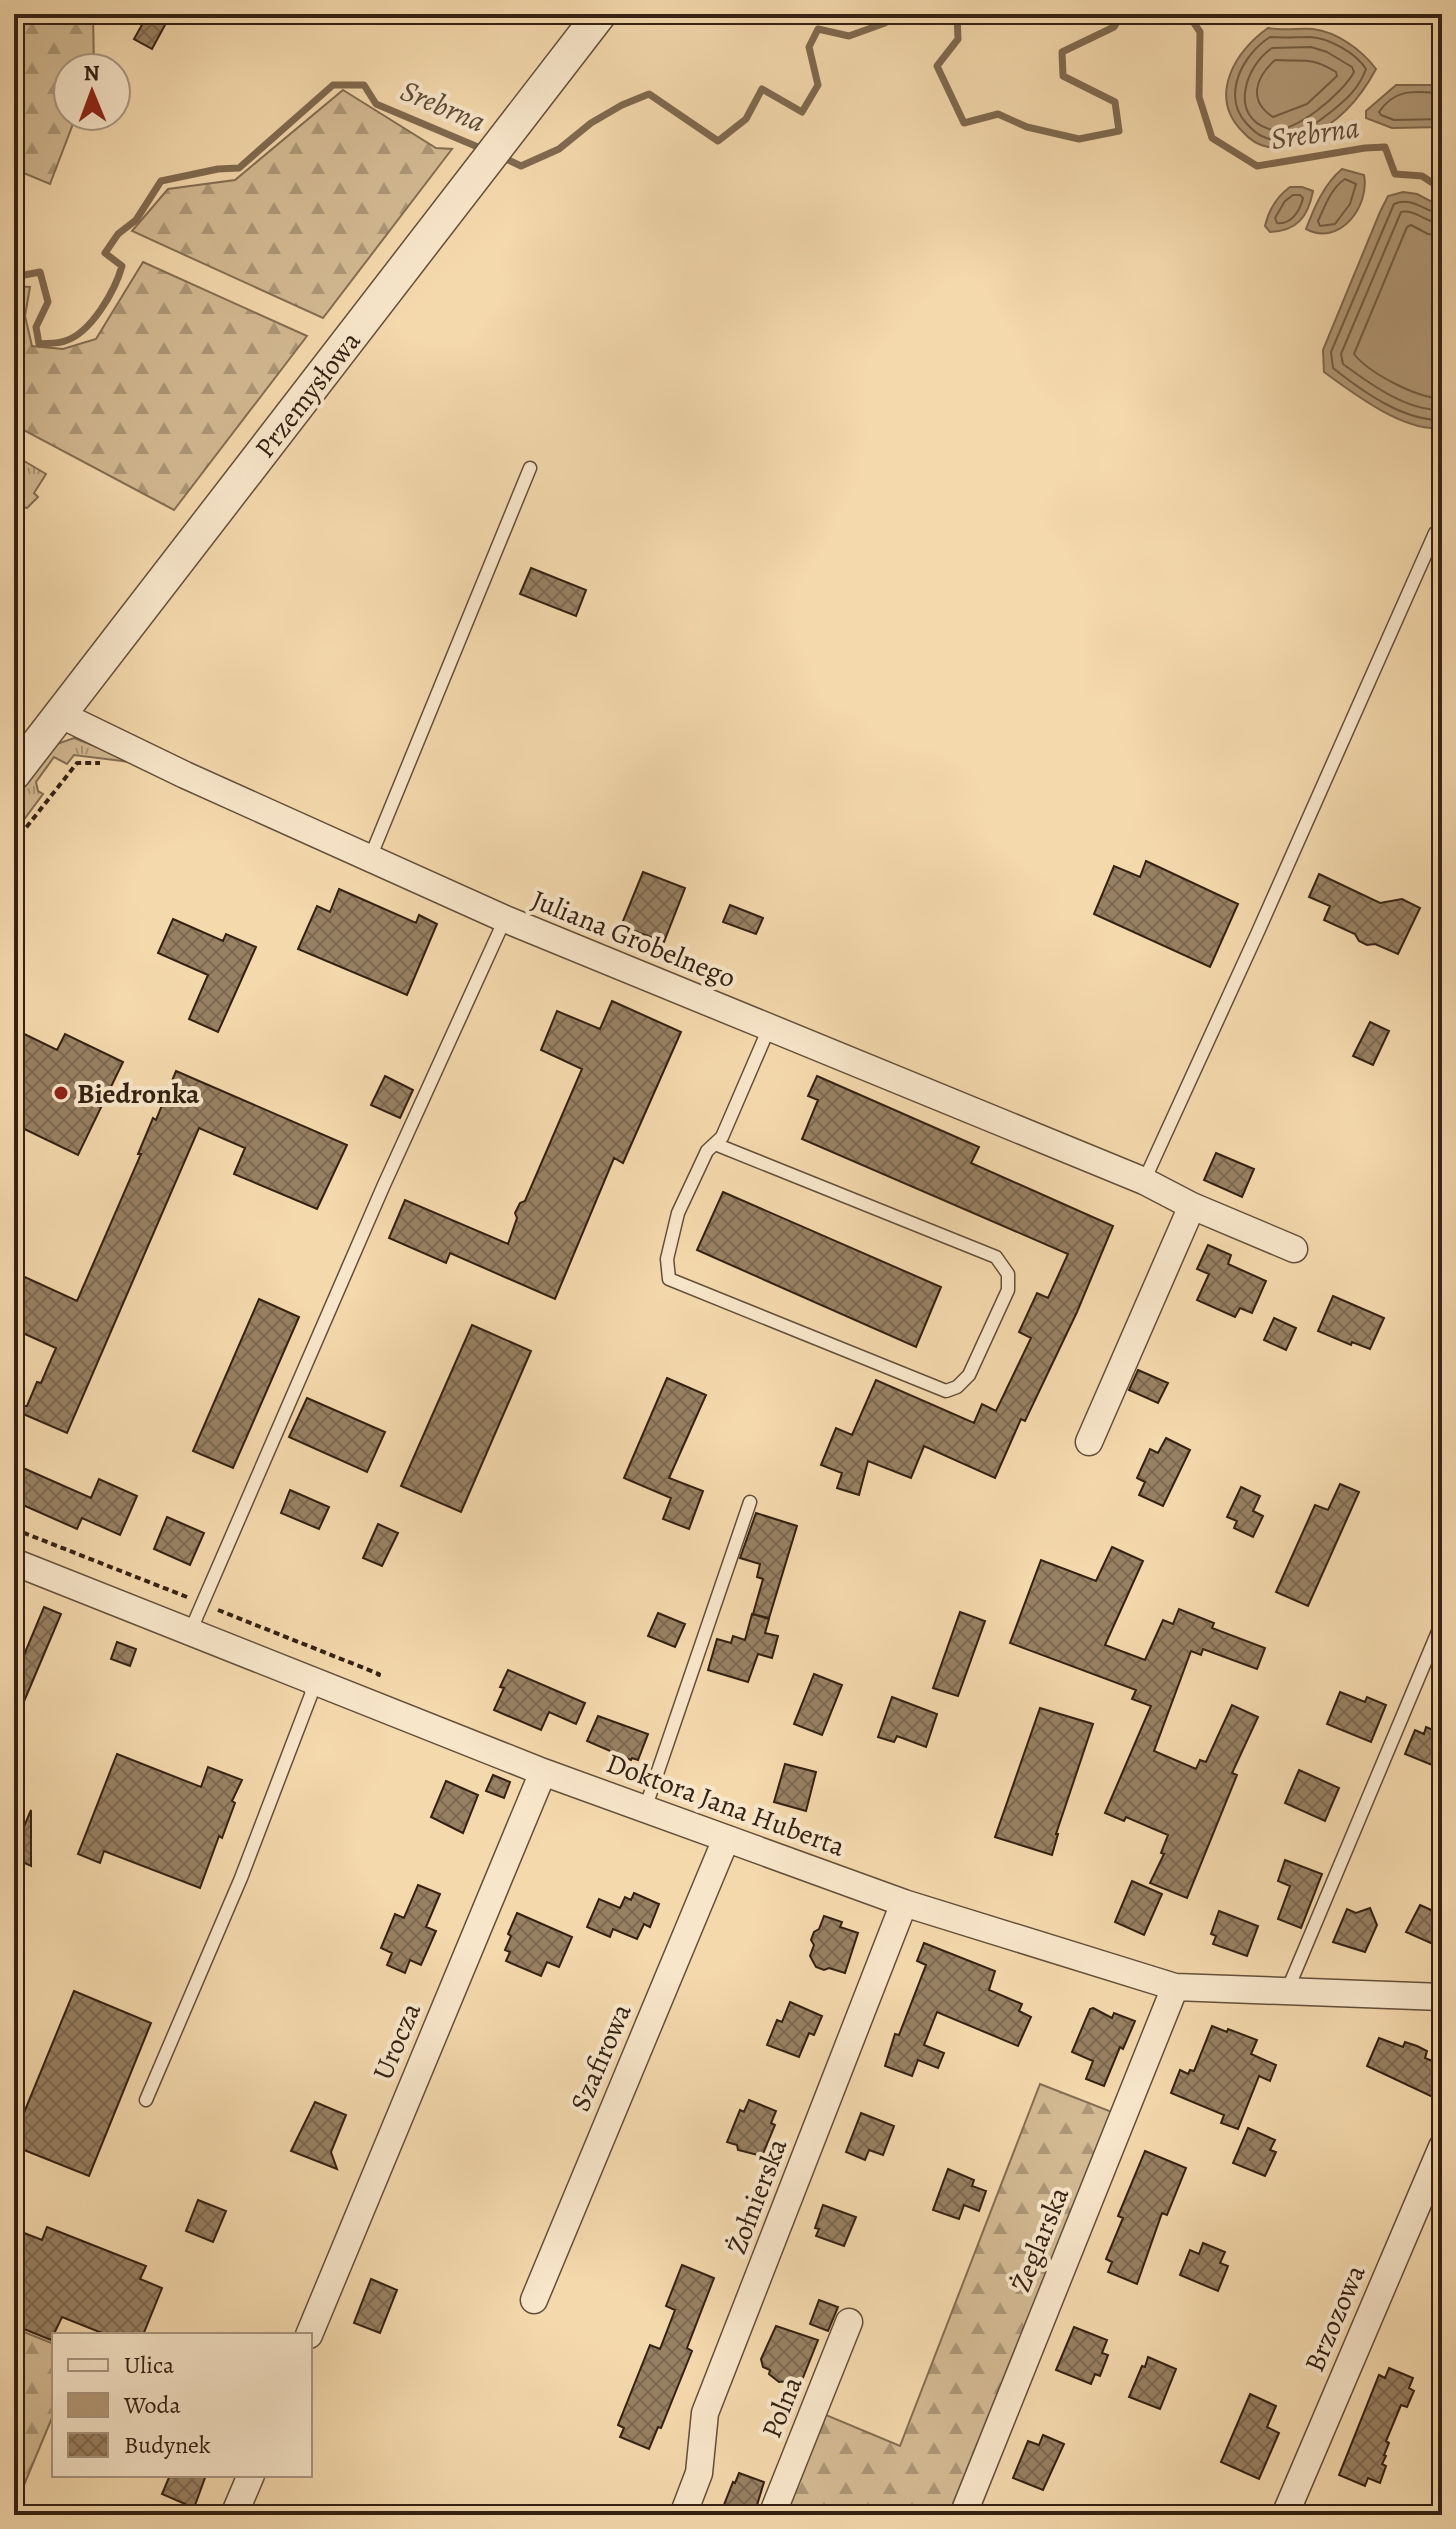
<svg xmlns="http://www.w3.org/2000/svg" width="1456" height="2529" font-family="Alegreya,serif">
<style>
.grass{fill:url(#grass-tufts);stroke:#846e53;stroke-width:2}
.forest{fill:url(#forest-firs);stroke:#846e53;stroke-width:2}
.water{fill:#b39a79;stroke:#806a50;stroke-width:2}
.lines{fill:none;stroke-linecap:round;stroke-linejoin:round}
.shore{stroke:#745e46;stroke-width:2}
.stream{stroke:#806a50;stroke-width:7}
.building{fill:url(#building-cross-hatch);stroke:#342113;stroke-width:2}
.service-casing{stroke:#644f3a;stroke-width:15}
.minor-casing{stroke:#644f3a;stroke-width:29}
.tertiary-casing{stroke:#644f3a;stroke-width:35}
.path{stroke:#342113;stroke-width:4;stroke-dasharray:6 4;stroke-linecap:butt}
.service{stroke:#f8e6ca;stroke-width:12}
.minor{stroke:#f8e6ca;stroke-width:26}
.tertiary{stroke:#f8e6ca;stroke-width:32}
.poi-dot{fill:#8f2418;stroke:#f8e6ca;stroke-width:3}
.labels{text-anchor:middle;stroke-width:8;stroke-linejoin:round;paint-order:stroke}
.street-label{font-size:28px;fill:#342113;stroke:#f8e6ca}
.poi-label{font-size:28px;font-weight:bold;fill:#342113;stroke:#f8e6ca;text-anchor:start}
.water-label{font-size:30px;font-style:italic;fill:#604b37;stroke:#f8e6ca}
</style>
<defs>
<pattern id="grass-tufts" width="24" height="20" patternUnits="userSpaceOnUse" patternTransform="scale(2)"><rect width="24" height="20" fill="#d3ba93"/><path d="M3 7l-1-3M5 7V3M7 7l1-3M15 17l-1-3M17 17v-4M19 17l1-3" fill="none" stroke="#ac9777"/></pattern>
<pattern id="forest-firs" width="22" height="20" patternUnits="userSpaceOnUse" patternTransform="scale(2)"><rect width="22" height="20" fill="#d3ba93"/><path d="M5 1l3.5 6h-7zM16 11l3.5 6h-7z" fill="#ac9777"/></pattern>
<pattern id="building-cross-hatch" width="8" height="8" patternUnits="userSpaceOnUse" patternTransform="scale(2)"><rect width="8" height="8" fill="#988163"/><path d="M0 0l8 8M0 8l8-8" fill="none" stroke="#7d6950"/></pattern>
</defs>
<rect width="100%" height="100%" fill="#f4d9ad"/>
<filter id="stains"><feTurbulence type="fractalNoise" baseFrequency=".0025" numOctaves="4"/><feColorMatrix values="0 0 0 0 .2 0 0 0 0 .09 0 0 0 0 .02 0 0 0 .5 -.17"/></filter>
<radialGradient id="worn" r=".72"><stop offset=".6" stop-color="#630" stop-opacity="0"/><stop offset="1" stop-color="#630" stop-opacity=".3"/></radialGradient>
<path class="grass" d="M14 455 46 474 34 493 38 497 27 508 14 504Z
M74 738 138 763 74 755 67 764 54 757 36 782 38 791 43 794 14 833V797L54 745Z"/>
<path class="forest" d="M14 14H93L94 68H68V116H76L50 184 14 169Z
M343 90 436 148 452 149 323 318 132 231 168 189 235 180Z
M143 262 307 336 174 510 14 425V286L30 287 25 316 32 346 63 349 96 339Z
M1040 2084 1112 2112 950 2515H778L819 2412 900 2446Z
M14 2328 54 2344V2413L14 2509Z"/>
<path class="water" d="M1268 28C1283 31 1298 28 1313 29 1337 32 1362 50 1376 69 1360 99 1339 123 1308 136 1293 142 1284 150 1268 147 1257 145 1249 139 1242 131 1208 96 1235 51 1268 28Z
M1396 85H1442V127L1392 128 1366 118V111Z
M1342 169 1364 175C1370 206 1340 247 1306 229 1314 208 1324 184 1342 169Z
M1290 187H1302L1313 191C1308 217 1297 231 1270 232L1265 226C1269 209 1276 197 1290 187Z
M1403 192 1417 194 1442 207V428C1404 432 1354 394 1324 372L1323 350 1380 212 1388 196Z"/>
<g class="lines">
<path class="shore" d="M1270 37C1284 38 1296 37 1310 37 1329 38 1356 53 1366 69 1359 88 1347 99 1332 111 1320 121 1294 139 1279 140 1265 140 1256 134 1247 124 1221 96 1242 55 1270 37Z
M1272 48 1311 47 1327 52 1352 67 1354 72C1343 93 1293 136 1269 129 1228 116 1246 65 1272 48Z
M1275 60C1303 62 1310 56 1336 72L1337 76 1307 104 1273 117C1248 101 1255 78 1275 60Z
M1442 93C1415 92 1396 87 1379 112L1381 115 1394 120 1442 119
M1345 179 1356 184 1350 204 1335 224 1320 226 1318 221C1325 206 1331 188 1345 179Z
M1293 195H1300L1303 198C1300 211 1291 225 1277 223L1275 218 1285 201Z
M1442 214C1424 212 1413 196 1394 204L1331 352 1333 368C1362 391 1403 421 1442 420
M1442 224C1427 223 1415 209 1401 212L1341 354 1343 364C1370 384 1407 411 1442 410
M1442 236 1428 234 1411 225 1407 227 1354 354C1369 373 1418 399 1442 398"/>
<path class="stream" d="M957 14 958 39 937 66 964 123 998 114 1027 127 1079 139 1119 131 1115 102 1063 76 1062 52 1114 27 1122 14
M1188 14 1200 32 1199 97 1212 138 1257 166 1365 148 1385 147 1395 174 1422 176 1442 189
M500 156 521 166 559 149 591 123 622 105 649 94 718 141 746 119 762 89 802 112 818 85 809 47 818 29 849 36 885 23 890 14
M14 277 40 272 48 302 36 327 39 344C47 343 57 344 65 341 91 333 115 291 122 266L105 253 118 234 136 220 161 181 218 169 239 168 333 85H364L376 104 485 150"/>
</g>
<path class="building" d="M148 14H171L152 49 134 39Z
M531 568 586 590 576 616 520 594Z
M1146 861 1238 904 1210 967 1094 914 1114 866 1140 877Z
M643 872 685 888 664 942 621 926Z
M1319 874 1380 903 1402 899 1420 908 1398 954 1375 944 1367 945 1359 941 1355 934 1324 920 1330 906 1309 897Z
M339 889 416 923 419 915 437 924 407 995 298 949 317 906 330 912Z
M730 905 763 918 756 934 723 922Z
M173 919 223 941 226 934 256 947 218 1032 189 1019 208 975 158 953Z
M612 1001 681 1032 623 1163 614 1158 555 1299 450 1253 446 1263 389 1238 405 1200 508 1244 517 1218 515 1213 520 1203 525 1201 582 1069 541 1050 557 1011 600 1029Z
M1370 1022 1389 1031 1373 1065 1353 1056Z
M14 1029 57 1050 65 1034 123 1062 78 1155 14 1124Z
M176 1071 347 1145 317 1209 234 1174 245 1148 199 1128 67 1433 14 1410V1406H27L37 1382 41 1383 56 1348 14 1329V1301L25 1277 77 1301 141 1154H138L153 1118 156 1120Z
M385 1076 413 1090 400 1118 371 1105Z
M817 1076 979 1147 971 1163 1113 1226 1077 1312 1025 1421 1021 1419 995 1478 924 1446 911 1478 868 1461 859 1495 837 1488 842 1473 821 1465 836 1428 852 1435 876 1380 974 1423 982 1404 996 1411 1031 1338 1019 1332 1037 1293 1048 1298 1068 1254 802 1139 818 1100 808 1096Z
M1216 1153 1254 1169 1242 1197 1204 1180Z
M723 1192 941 1287 916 1347 697 1250Z
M1208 1245 1231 1255 1228 1264 1266 1281 1252 1313 1240 1308 1235 1317 1197 1300 1209 1274 1197 1269Z
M1333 1296 1384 1318 1370 1349 1352 1342 1351 1345 1318 1331Z
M259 1299 299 1317 233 1468 193 1451Z
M1274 1318 1296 1328 1286 1350 1264 1340Z
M472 1325 531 1351 461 1512 401 1486Z
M1138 1370 1168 1383 1158 1403 1129 1390Z
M667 1378 706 1395 669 1478 703 1491 689 1529 663 1519 671 1498 624 1478Z
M307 1398 385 1432 367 1472 289 1437Z
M1166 1438 1190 1450 1163 1506 1139 1495 1145 1482 1137 1478 1150 1449 1158 1453Z
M14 1464 91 1498 99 1479 137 1496 120 1535 82 1518 77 1529 14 1501Z
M1340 1484 1359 1492 1308 1606 1276 1592 1315 1505 1328 1510Z
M1241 1487 1260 1496 1253 1511 1263 1516 1253 1537 1234 1528 1237 1521 1227 1517Z
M290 1490 329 1507 319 1529 281 1513Z
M756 1513 797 1526 769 1618 753 1614 763 1579 757 1577 760 1564 740 1558Z
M167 1517 204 1533 190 1565 154 1549Z
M378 1524 398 1533 382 1566 363 1558Z
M1112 1547 1143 1561 1105 1645 1145 1660 1163 1620 1173 1624 1179 1609 1214 1623 1212 1628 1265 1648 1257 1669 1203 1649 1201 1655 1191 1651 1154 1751 1196 1769 1200 1760 1206 1762 1232 1705 1258 1717 1232 1773 1237 1775 1187 1898 1150 1883 1164 1854 1161 1853 1168 1835 1126 1817 1124 1821 1105 1813 1151 1706 1132 1699 1136 1690 1010 1643 1041 1560 1096 1581Z
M44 1607 61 1614 14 1725V1679Z
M960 1612 985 1621 958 1696 933 1688Z
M658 1613 685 1624 675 1647 648 1636Z
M752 1614 769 1619 765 1633 778 1636 772 1658 758 1654 748 1682 708 1670 717 1639 731 1643 733 1636 745 1640Z
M117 1642 136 1649 130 1666 111 1659Z
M508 1670 585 1703 576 1724 549 1712 541 1730 494 1710 504 1688 500 1687Z
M814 1674 842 1685 822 1735 794 1724Z
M1340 1692 1365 1702 1367 1697 1386 1705 1371 1742 1327 1724Z
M892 1697 937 1714 926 1747 897 1736 894 1742 878 1737Z
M1040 1708 1093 1724 1056 1834H1058L1052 1855 995 1837Z
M598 1716 648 1734 638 1760 632 1758 631 1760 587 1741Z
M1426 1727 1442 1734V1769L1405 1754 1415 1730 1424 1734Z
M117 1754 201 1787 208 1767 242 1780 232 1801 235 1803 222 1838 219 1836 200 1888 104 1851 100 1863 78 1854Z
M785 1764 816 1772 806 1811 774 1802Z
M1299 1770 1339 1788 1325 1821 1285 1803Z
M493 1775 510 1782 504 1798 486 1791Z
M446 1781 478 1795 463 1833 431 1817Z
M31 1810V1866L14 1858V1850Z
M1285 1860 1322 1874 1301 1928 1278 1919 1290 1886 1278 1881Z
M1132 1881 1162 1894 1144 1935 1115 1922Z
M418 1885 440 1894 426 1927 436 1931 421 1965 410 1960 405 1973 387 1965 392 1953 381 1948 395 1914 404 1918Z
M634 1893 659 1904 650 1927 644 1924 637 1939 613 1929 610 1937 587 1927 599 1899 620 1908 625 1897 631 1900Z
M1420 1905 1442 1915V1948L1406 1932Z
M1370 1908 1377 1925 1365 1952 1333 1942 1347 1909 1356 1913Z
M1219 1911 1258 1926 1247 1956 1213 1944 1216 1936 1211 1934Z
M517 1913 572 1937 559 1967 547 1962 541 1976 506 1961 510 1952 505 1950 511 1936 508 1934Z
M824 1916 842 1922 840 1927 858 1933 845 1973 829 1968 824 1970 816 1967 810 1956 814 1945 811 1940 814 1932 819 1929Z
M924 1943 995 1971 989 1990 1022 2004 1019 2011 1031 2017 1018 2046 937 2012 924 2045 944 2053 938 2068 918 2060 912 2076 885 2066 895 2034 899 2035 926 1965 917 1961Z
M74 1991 151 2023 89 2176 14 2146V2137Z
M790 2002 822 2016 814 2035 809 2033 799 2057 767 2045 777 2020 782 2022Z
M1093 2008 1112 2018 1114 2013 1135 2021 1123 2049 1120 2047 1104 2086 1086 2079 1093 2061 1072 2052 1090 2009Z
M1212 2026 1227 2032 1228 2029 1257 2040 1251 2054 1276 2065 1270 2081 1259 2076 1238 2129 1221 2123 1224 2115 1171 2093 1180 2070 1188 2074 1190 2070 1194 2071Z
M1379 2038 1403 2047 1405 2042 1417 2046 1427 2051 1425 2058 1442 2065V2087L1437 2099 1367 2066Z
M749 2100 776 2111 771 2123 775 2125 762 2156 738 2150 737 2145 727 2142 740 2110 744 2112Z
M315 2102 346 2115 331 2152 337 2169 291 2151Z
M861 2113 894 2126 883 2155 869 2150 865 2160 846 2152Z
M1248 2128 1275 2140 1270 2150 1276 2152 1265 2176 1233 2163Z
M1145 2151 1186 2168 1167 2215 1162 2213 1137 2284 1108 2272 1112 2262 1106 2259 1123 2218 1118 2216Z
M948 2169 974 2180 972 2186 986 2191 979 2211 964 2205 959 2219 933 2210Z
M198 2200 226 2211 213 2242 186 2231Z
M823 2205 856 2217 844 2246 816 2236 819 2229 815 2228Z
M47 2227 146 2266 140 2279 162 2288 143 2335H107L62 2317 51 2340 14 2325V2229L42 2240Z
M1203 2243 1225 2252 1220 2263 1228 2266 1218 2291 1180 2275 1190 2250 1199 2254Z
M682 2265 714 2278 687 2348 692 2351 661 2428 658 2427 649 2449 620 2437 624 2428 618 2425 650 2345 660 2349 675 2310 666 2306Z
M371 2279 397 2290 380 2333 354 2323Z
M819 2300 838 2307 828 2331 810 2324Z
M776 2326 818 2340 802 2380 779 2382 769 2374 770 2370 763 2367 761 2359Z
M1074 2327 1107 2340 1102 2353 1108 2355 1100 2376 1095 2374 1091 2384 1056 2370Z
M1148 2357 1176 2369 1160 2409 1129 2397 1142 2366 1145 2367Z
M1389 2368 1413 2378 1409 2388 1414 2391 1407 2407 1401 2405 1386 2441 1389 2443 1384 2455 1386 2456 1382 2464 1386 2466 1380 2483 1368 2478 1365 2486 1339 2475 1379 2375 1385 2378Z
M1250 2394 1276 2406 1267 2427 1279 2433 1259 2479 1221 2462Z
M1043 2435 1064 2444 1043 2490 1013 2478 1028 2441 1039 2445Z
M739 2473 764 2482 754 2515H720L733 2482 735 2483Z
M170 2475H206L194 2508 162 2494Z"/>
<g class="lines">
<g class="service-casing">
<path id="service" d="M370 858 530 468
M715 1144 996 1257 1008 1274V1290L969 1375 957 1387 946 1391 669 1279 667 1259 678 1213 707 1151 722 1137 769 1028
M1144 1181 1257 934 1435 533
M190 1632 383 1187 505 919
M645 1809 750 1502
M1287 1991 1442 1622
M146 2100 241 1878 311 1695 312 1681"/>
</g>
<g class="minor-casing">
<path id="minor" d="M59 714 185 775 505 919 1144 1181 1192 1206 1294 1249
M1089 1442 1192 1206
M14 1562 543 1772 904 1903 1175 1987 1442 1997
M534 2300 726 1839
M309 2335 543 1772
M234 2515 251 2475
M683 2515 699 2473 705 2413 904 1903
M772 2515 849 2322
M963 2515 1175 1987
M1285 2515 1442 2147"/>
</g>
<g class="tertiary-casing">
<path id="tertiary" d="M14 774 600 14"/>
</g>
<path class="path" d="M14 843 77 763H100
M14 1529 187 1597
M218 1610 379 1674 377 1680"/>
<use href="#service" class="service"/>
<use href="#minor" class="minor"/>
<use href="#tertiary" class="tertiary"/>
</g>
<circle class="poi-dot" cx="61" cy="1093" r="8"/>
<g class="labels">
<g class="street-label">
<text transform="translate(307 394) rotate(-52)" y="10">Przemysłowa</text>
<text transform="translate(634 938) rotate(22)" y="10">Juliana Grobelnego</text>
<text transform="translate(726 1804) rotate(20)" y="10">Doktora Jana Huberta</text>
<text transform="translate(396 2041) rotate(-67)" y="10">Urocza</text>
<text transform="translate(600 2057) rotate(-67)" y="10">Szafirowa</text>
<text transform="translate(756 2196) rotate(-69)" y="10">Żołnierska</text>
<text transform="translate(1039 2239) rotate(-68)" y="10">Żeglarska</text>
<text transform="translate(1334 2318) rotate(-67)" y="10">Brzozowa</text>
<text transform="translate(781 2407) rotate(-68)" y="10">Polna</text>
</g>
<g class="poi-label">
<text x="77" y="1103">Biedronka</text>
</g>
<g class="water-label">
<text transform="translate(443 106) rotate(23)" y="10">Srebrna</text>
<text transform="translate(1315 133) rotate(-8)" y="10">Srebrna</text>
</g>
</g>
<rect width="1456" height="2529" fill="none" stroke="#f4d9ad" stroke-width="48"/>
<rect x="16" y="16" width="1424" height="2497" fill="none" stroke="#342113" stroke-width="4"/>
<rect x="24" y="24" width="1408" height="2481" fill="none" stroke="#342113" stroke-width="2"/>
<rect x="52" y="2333" width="260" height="144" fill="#f8e6ca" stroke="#aa9781" stroke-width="2"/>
<rect x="68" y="2359" width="40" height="12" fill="#f8e6ca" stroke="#aa9781" stroke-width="2"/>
<text x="124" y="2373" font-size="24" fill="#342113">Ulica</text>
<rect x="68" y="2393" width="40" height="24" fill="#b39a79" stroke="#aa9781" stroke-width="2"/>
<text x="124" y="2413" font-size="24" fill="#342113">Woda</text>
<rect x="68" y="2433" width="40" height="24" fill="url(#building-cross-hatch)" stroke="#aa9781" stroke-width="2"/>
<text x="124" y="2453" font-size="24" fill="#342113">Budynek</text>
<g transform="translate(92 92) rotate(359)"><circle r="38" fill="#f8e6ca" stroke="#aa9781" stroke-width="2"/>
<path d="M0-6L14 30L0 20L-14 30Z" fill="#8f2418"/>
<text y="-12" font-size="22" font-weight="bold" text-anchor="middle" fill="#342113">N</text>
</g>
<rect width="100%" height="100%" filter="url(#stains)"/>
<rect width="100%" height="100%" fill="url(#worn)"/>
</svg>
